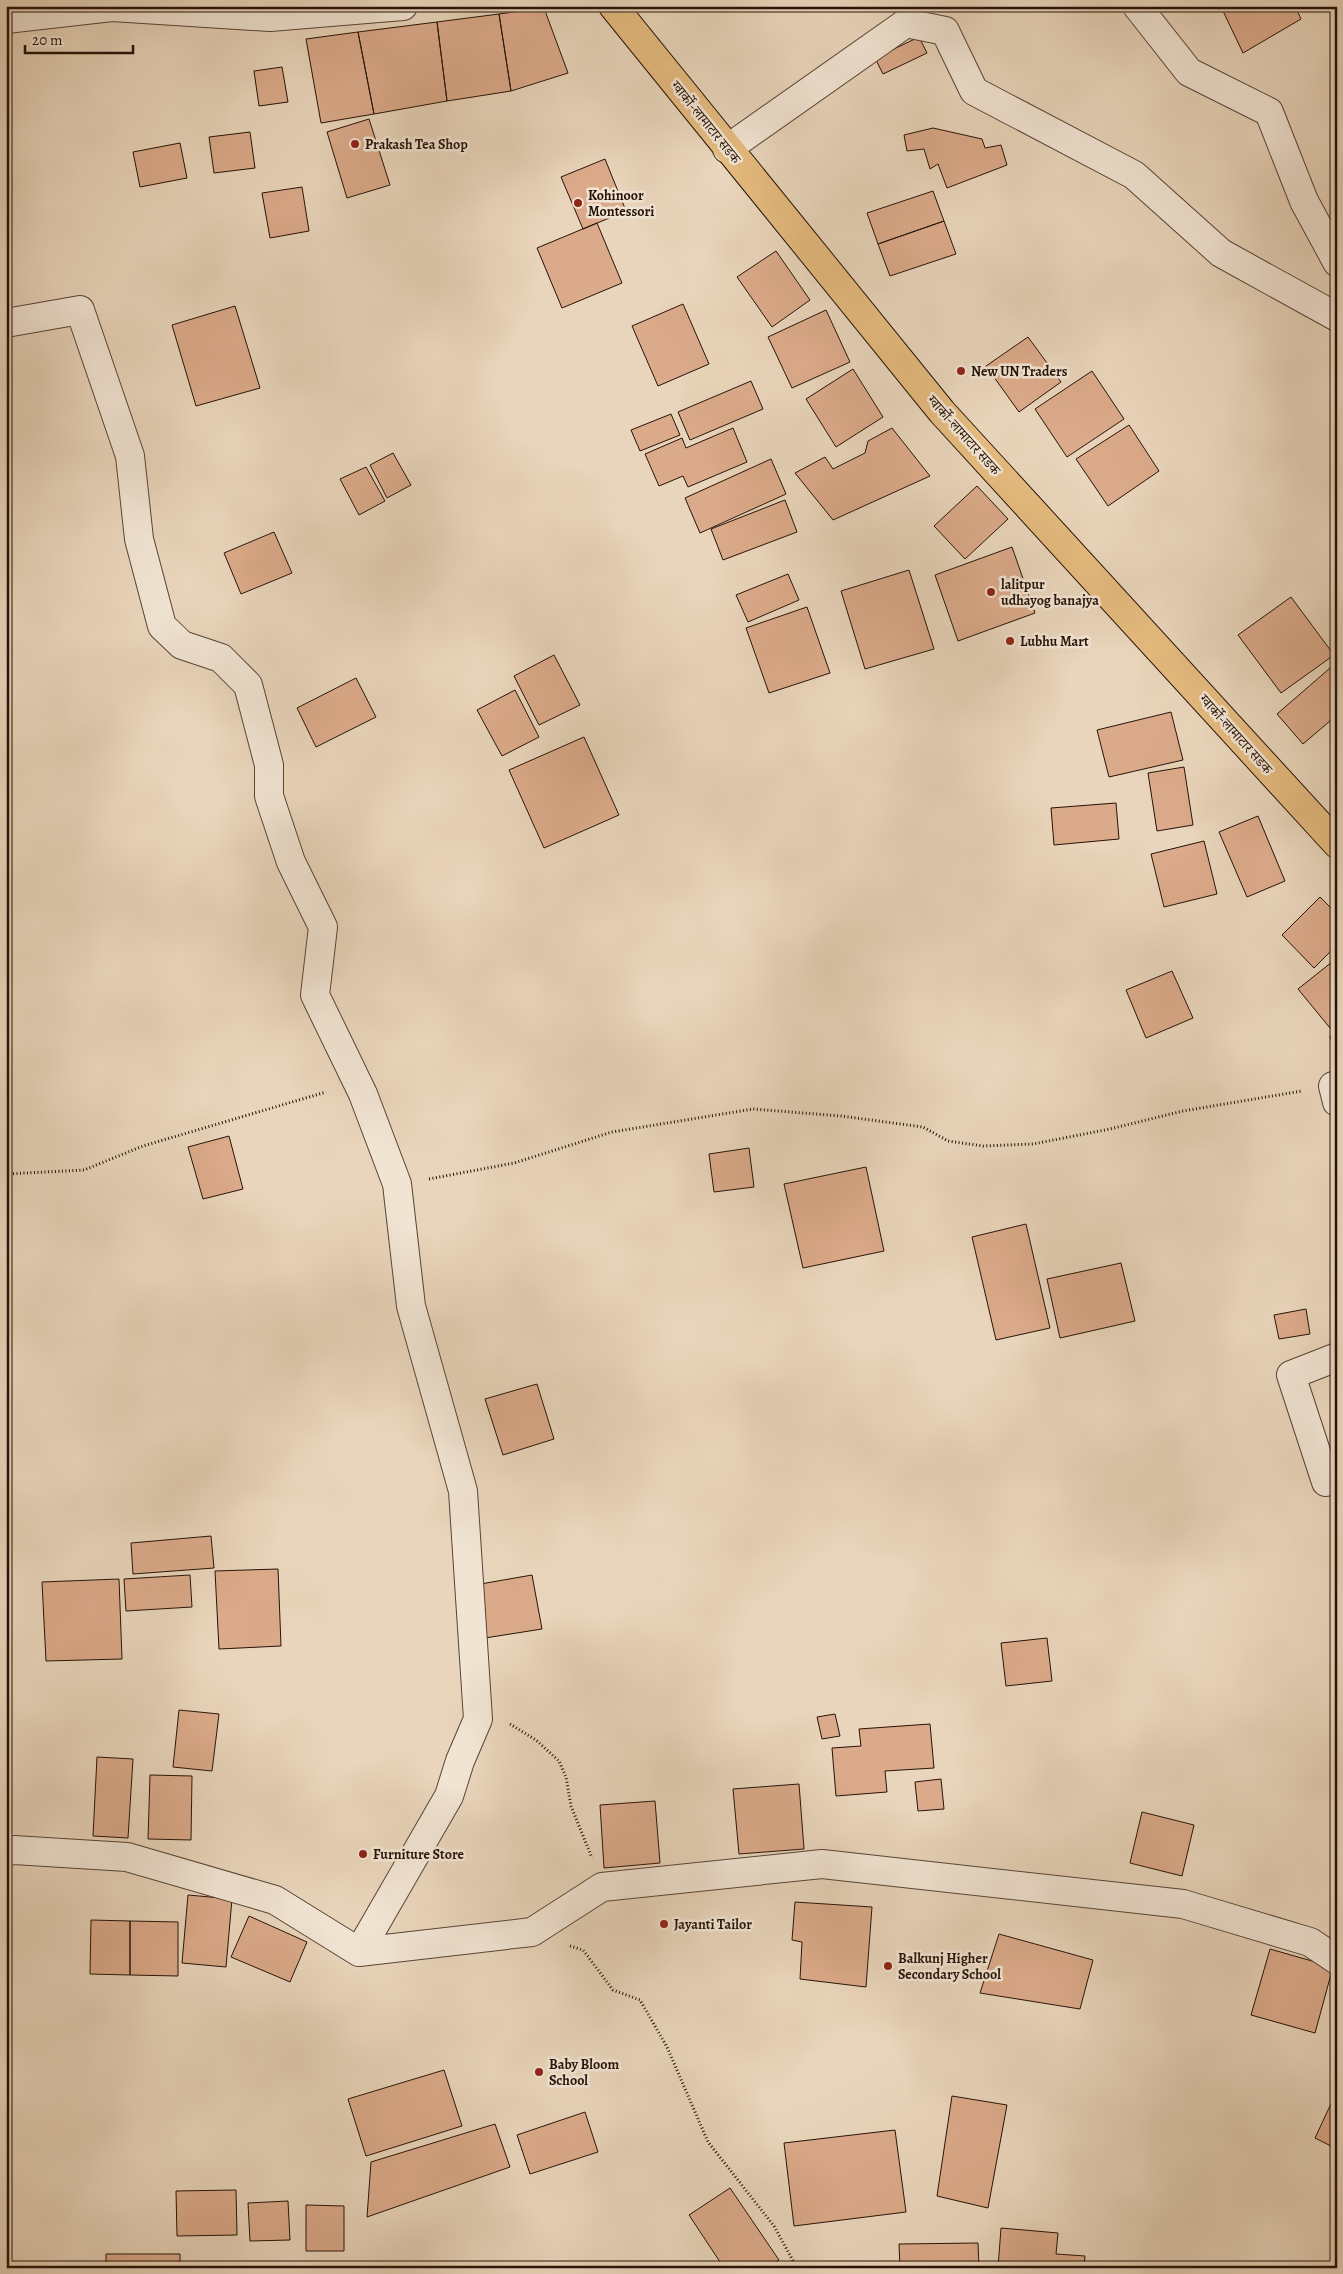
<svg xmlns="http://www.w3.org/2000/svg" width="1343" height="2274" font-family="Alegreya,'Noto Serif Devanagari',serif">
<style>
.building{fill:#dbaa8a;stroke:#261308}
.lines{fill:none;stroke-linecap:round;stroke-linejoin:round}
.minor-casing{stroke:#574435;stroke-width:30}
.major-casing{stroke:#261308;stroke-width:30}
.path{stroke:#261308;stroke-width:3;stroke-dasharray:1 2.5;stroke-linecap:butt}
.minor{stroke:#f1e4d3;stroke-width:28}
.major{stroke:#e4ba7e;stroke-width:28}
.poi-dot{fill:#8f2418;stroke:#f1e4d3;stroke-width:2}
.labels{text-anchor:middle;stroke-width:5;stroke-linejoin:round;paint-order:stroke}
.street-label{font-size:14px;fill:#261308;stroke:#f1e4d3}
.poi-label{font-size:14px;font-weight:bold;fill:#261308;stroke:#f1e4d3;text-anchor:start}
</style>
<rect width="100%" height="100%" fill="#e9d5bb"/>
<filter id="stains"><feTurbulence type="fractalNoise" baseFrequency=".004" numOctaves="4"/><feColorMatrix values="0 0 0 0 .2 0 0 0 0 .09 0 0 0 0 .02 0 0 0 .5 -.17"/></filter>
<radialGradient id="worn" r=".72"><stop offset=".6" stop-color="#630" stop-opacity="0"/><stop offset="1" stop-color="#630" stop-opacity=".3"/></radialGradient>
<path class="building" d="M1232 6H1295L1301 19 1243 53 1223 11Z
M544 8 568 73 511 91 499 14Z
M499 14 511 91 447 101 437 22Z
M437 22 447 101 374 114 358 32Z
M358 32 374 114 321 123 306 39Z
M919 37 927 53 883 74 875 58Z
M282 67 288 102 259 106 254 71Z
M369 119 390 185 347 198 327 132Z
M933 128 982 139 985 148 1001 145 1007 165 947 188 938 164 930 169 924 149 907 151 904 135Z
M250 132 255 168 214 173 209 137Z
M180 143 187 178 140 187 133 152Z
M605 159 626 211 583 229 561 177Z
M302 187 309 231 270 238 262 193Z
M933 191 944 221 878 244 867 213Z
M944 221 956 254 890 276 878 244Z
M597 223 622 283 562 308 537 248Z
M776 251 810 300 772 327 737 277Z
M683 304 709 364 658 386 632 326Z
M235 306 260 388 196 406 172 325Z
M826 310 850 362 792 388 768 337Z
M1028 337 1061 382 1019 412 986 366Z
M853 369 883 417 836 447 806 399Z
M1092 371 1124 419 1067 457 1035 409Z
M751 381 763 409 690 440 678 412Z
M671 414 680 435 640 451 631 430Z
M1129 425 1159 471 1108 506 1076 459Z
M733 428 747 462 688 487 683 476 659 486 645 454 682 438 686 448Z
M892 428 930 476 833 520 795 473 825 457 833 469 865 453 868 441Z
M393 453 411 485 387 498 370 465Z
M771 459 786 494 700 533 685 498Z
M366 467 385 501 359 515 340 479Z
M977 486 1008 519 965 559 934 526Z
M785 500 797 532 723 560 711 529Z
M274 532 292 573 241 594 224 553Z
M1012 547 1035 613 958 641 935 575Z
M909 570 934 649 865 669 841 591Z
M788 574 799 600 748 622 736 595Z
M1291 597 1334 655 1281 693 1238 635Z
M807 607 830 673 769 693 746 628Z
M554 655 580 705 539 725 514 676Z
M1337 662V715L1303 744 1277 714Z
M356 678 376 717 316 747 297 708Z
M515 690 539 737 502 756 477 710Z
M1171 712 1183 760 1109 777 1097 730Z
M584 737 619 815 544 848 509 770Z
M1184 767 1193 825 1157 831 1148 773Z
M1116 803 1119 839 1054 845 1051 808Z
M1258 816 1285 881 1247 897 1219 832Z
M1204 841 1217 894 1164 907 1151 854Z
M1320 897 1337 914V945L1314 968 1282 935Z
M1337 958V1023L1330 1028 1298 989Z
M1172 971 1193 1018 1146 1038 1126 990Z
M1337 1033V1063L1330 1036Z
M229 1136 243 1189 203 1199 188 1147Z
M749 1148 754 1187 714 1192 709 1154Z
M866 1167 884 1251 803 1268 784 1184Z
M1026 1224 1050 1328 996 1340 972 1237Z
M1121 1263 1135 1321 1060 1338 1047 1279Z
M1306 1309 1310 1334 1279 1339 1274 1315Z
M537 1384 554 1439 503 1455 485 1399Z
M211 1536 214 1568 133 1574 131 1543Z
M278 1569 281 1646 219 1649 215 1571Z
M190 1575 192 1607 126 1611 124 1579Z
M532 1575 542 1629 485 1638 475 1585Z
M119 1579 122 1659 46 1661 42 1582Z
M1047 1638 1052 1681 1006 1686 1001 1643Z
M179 1710 219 1714 212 1771 173 1767Z
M835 1714 840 1736 822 1739 817 1717Z
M930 1724 934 1768 885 1771 887 1792 836 1796 832 1748 861 1746 859 1729Z
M97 1757 133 1759 128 1838 93 1836Z
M150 1775 192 1776 191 1840 148 1839Z
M941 1779 944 1809 918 1811 915 1782Z
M799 1784 804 1849 739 1854 733 1789Z
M655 1801 660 1863 604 1868 600 1805Z
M1142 1812 1194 1825 1182 1876 1130 1863Z
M188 1895 232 1899 226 1967 182 1963Z
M795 1902 872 1907 866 1987 800 1979 802 1942 792 1940Z
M249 1916 307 1942 290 1982 231 1957Z
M91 1920 130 1921V1975L90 1974Z
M130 1921 178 1922V1976L130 1975Z
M999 1934 1093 1960 1080 2009 980 1993Z
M1270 1949 1333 1967 1315 2033 1251 2015Z
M444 2070 462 2126 366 2156 348 2099Z
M1336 2093 1337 2094V2149L1315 2138Z
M952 2096 1007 2105 988 2208 937 2196Z
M585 2112 598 2152 530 2174 517 2135Z
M495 2124 510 2167 367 2217 371 2162Z
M895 2130 906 2212 794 2226 784 2143Z
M730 2188 779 2260 767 2268H724L689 2215Z
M236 2190 237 2235 177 2236 176 2191Z
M288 2201 290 2240 250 2241 248 2203Z
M306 2205 344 2206V2251H306Z
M1001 2228 1058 2233 1056 2254 1085 2256 1084 2268H998Z
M978 2243 979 2268H900L899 2244Z
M106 2254H180V2268H106Z
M1097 2262 1117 2265 1116 2268H1097Z
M1119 2263 1145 2265V2268H1119Z
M269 2265 335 2266V2268H269Z
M1163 2265 1196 2268H1163Z"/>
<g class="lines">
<g class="minor-casing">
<path id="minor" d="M1137 6 1189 72 1269 112 1304 201 1337 262
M6 19 112 7 270 17 403 6
M727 149 906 23 945 31 974 91 1134 175 1221 253 1337 317
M6 323 80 310 130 456 139 539 162 626 182 645 221 658 248 685 269 765V796L291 862 323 927 315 995 363 1094 397 1184 411 1306 463 1491 478 1719 460 1761 449 1796 359 1952
M1333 1086 1337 1102
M1326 1482 1291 1375 1337 1357
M6 1852 14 1850 127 1857 275 1900 359 1952 532 1932 602 1887 822 1864 1183 1904 1310 1942 1337 1960"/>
</g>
<g class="major-casing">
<path id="major" d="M613 6 942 412 1337 844"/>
</g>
<path class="path" d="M6 1174 84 1170 143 1146 326 1092
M429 1179 514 1163 612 1132 753 1109 841 1116 923 1127 948 1141 983 1146 1033 1144 1110 1129 1183 1111 1302 1091
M510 1724 536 1740 559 1761 566 1777 571 1806 592 1858
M570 1946 583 1950 613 1990 640 2000 667 2047 708 2142 774 2226 797 2268"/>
<use href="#minor" class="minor"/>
<use href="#major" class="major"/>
</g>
<g class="poi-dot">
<circle cx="355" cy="144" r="5"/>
<circle cx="578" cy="203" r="5"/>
<circle cx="961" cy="371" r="5"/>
<circle cx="991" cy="592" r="5"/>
<circle cx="1010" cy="641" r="5"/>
<circle cx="363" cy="1854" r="5"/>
<circle cx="664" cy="1924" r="5"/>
<circle cx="888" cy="1966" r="5"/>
<circle cx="539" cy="2072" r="5"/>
</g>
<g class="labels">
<g class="street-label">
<text transform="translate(706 122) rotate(51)" y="5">ग्वार्को-लामाटार सडक</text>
<text transform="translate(964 435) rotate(48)" y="5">ग्वार्को-लामाटार सडक</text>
<text transform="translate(1236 734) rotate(48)" y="5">ग्वार्को-लामाटार सडक</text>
</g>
<g class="poi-label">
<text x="365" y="149">Prakash Tea Shop</text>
<text x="588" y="200">Kohinoor<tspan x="588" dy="16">Montessori</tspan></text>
<text x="971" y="376">New UN Traders</text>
<text x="1001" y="589">lalitpur<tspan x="1001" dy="16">udhayog banajya</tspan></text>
<text x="1020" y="646">Lubhu Mart</text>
<text x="373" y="1859">Furniture Store</text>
<text x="674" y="1929">Jayanti Tailor</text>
<text x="898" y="1963">Balkunj Higher<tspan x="898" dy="16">Secondary School</tspan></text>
<text x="549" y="2069">Baby Bloom<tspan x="549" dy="16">School</tspan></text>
</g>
</g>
<rect width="1343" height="2274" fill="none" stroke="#e9d5bb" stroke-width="25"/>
<rect x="8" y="8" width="1328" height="2259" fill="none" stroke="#261308" stroke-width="2.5"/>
<rect x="12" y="12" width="1318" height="2249" fill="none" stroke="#261308"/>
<path d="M25 45v8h108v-8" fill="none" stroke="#261308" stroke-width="2.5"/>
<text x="32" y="45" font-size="15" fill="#261308" stroke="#f1e4d3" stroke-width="4" paint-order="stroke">20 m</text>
<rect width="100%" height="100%" filter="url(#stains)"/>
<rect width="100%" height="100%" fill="url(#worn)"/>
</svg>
